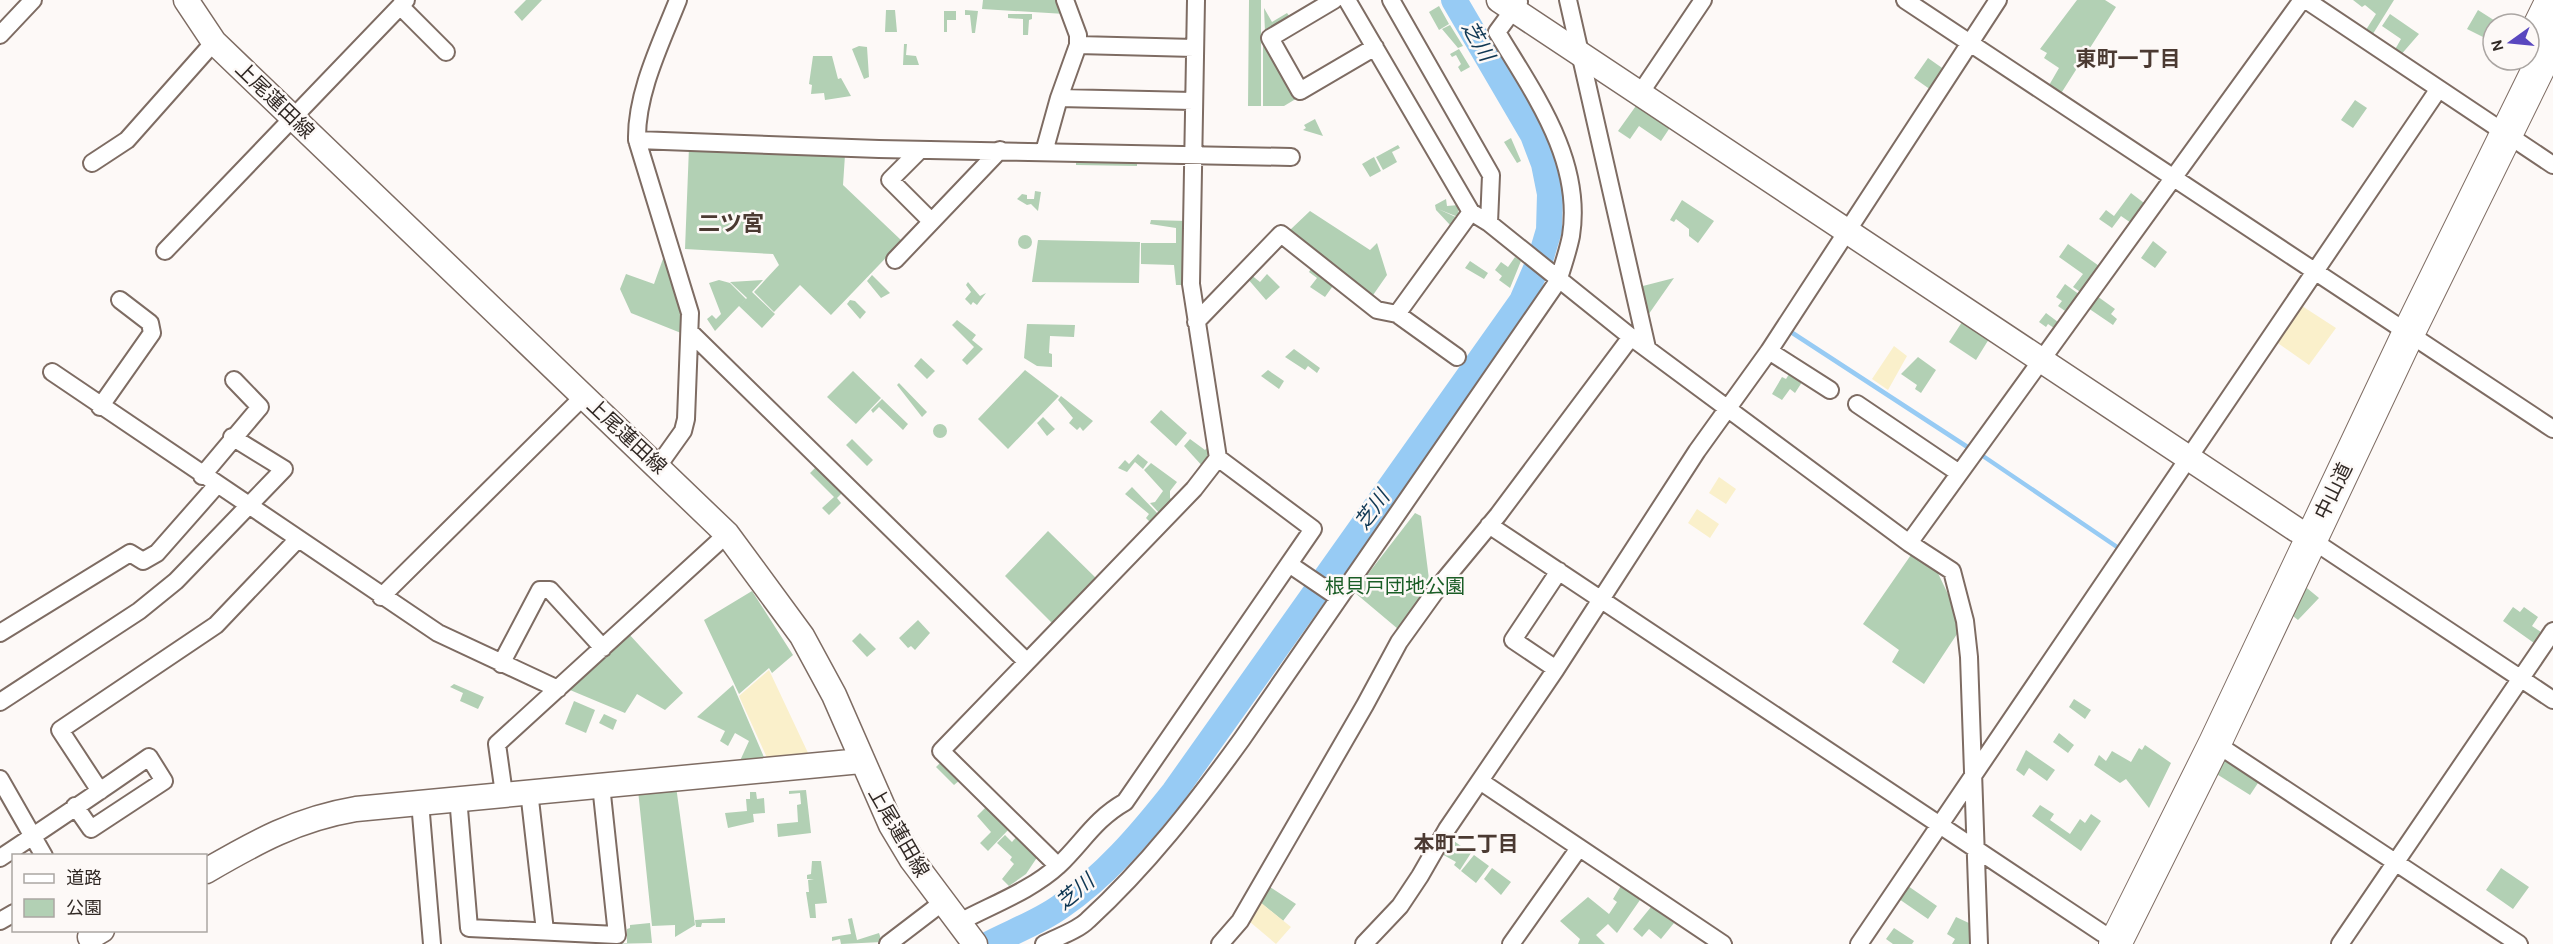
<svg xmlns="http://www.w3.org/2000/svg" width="2553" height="944" font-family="Karla,'Noto Sans JP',sans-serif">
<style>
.green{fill:#b2d0b4}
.sand{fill:#faf0cb}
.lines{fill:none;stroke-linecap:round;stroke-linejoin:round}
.stream{stroke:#97cbf4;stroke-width:4.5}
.river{stroke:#97cbf4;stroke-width:26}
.street-casing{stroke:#7e6c63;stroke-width:20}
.secondary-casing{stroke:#7e6c63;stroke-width:27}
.highway-casing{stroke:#7e6c63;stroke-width:34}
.street{stroke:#fff;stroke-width:16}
.secondary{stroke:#fff;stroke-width:24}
.highway{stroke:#fff;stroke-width:32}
.labels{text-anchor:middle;stroke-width:5;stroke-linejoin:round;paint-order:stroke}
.street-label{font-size:20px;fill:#312925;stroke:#fdf9f7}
.park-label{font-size:20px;fill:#1a5d26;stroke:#fdf9f7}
.water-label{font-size:21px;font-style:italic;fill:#0f3753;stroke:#fdf9f7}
.neighbourhood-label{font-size:21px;font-weight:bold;fill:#4b3a32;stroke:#fdf9f7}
.quarter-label{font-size:22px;font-weight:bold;fill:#4b3a32;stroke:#fdf9f7}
</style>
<rect width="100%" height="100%" fill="#fdf9f7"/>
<path class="green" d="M526 0H542L522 21 514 12Z
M983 0H1060L1065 14 982 9Z
M1249 0H1261V106H1248Z
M2077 0H2105L2116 7 2060 95 2048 87 2059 68 2044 58 2047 53 2040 49Z
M2353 0H2394L2371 37 2364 33 2376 14 2365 5 2362 7Z
M1439 6 1449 24 1439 30 1429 12Z
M1264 8 1272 22 1287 13 1290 17 1265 32Z
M886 10H895L897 32H885Z
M965 10 978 11 975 33H972L970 15H965Z
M2478 10 2500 24H2493V42L2467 29Z
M944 11H956V20H947V32H944Z
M1008 14H1032V19L1029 20 1028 35H1023V19L1008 18Z
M2390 14 2419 34 2399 57 2393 53 2401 39 2382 26Z
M1450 25 1463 46 1458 48 1442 29Z
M1263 38 1299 97 1284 106H1263Z
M904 44H907L906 55 916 56 919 65H903Z
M859 46 867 47 869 77 864 79 852 49Z
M1459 49 1470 67 1461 72 1458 67 1461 64 1456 55 1452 57 1450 54Z
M813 56H832L838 79 841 78 851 96 825 100 824 93 811 94 812 85 809 84Z
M1928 58 1945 70 1931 90 1914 78Z
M2355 100 2367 108 2353 128 2341 120Z
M1638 103 1671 126 1661 141 1639 126 1630 139 1618 131Z
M1315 119 1323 136 1303 130 1306 128 1304 125Z
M1511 138 1521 161 1517 163 1504 142Z
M1398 145 1400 148 1392 152 1397 162 1383 170 1376 157Z
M689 147 845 155 843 185 902 241 831 315 800 285 774 312 754 292 779 265 773 254 685 249Z
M1374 157 1381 171 1370 177 1362 164Z
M1076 158 1137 159V166L1076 165Z
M1035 191 1041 192 1038 211 1031 204 1027 205 1017 199 1022 194 1027 195V199H1034Z
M2131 193 2148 206 2134 225 2121 216 2112 228 2099 219 2106 210 2114 216Z
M1446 199 1447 206 1459 205 1458 217 1438 209 1458 218 1451 226 1436 210 1435 205Z
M1682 200 1714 221 1698 243 1689 236V229L1676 219 1674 222 1670 220Z
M1310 211 1370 250 1377 243 1387 275 1371 298 1290 236V230Z
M1151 220 1187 221 1185 285H1176L1174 265 1141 264V243H1176V228L1150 224Z
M1018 242a7 7 0 1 1 14 0a7 7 0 1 1-14 0Z
M1038 240 1140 242 1139 283 1032 282Z
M2153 241 2167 252 2155 268 2141 258Z
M2068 244 2102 268 2083 294 2073 287 2083 274 2059 257Z
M664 256 682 304 686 335 631 313 620 289 626 274 654 284Z
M1515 257 1521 261 1510 288 1499 280 1502 276 1495 270 1501 262 1508 267Z
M1470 261 1488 273 1484 279 1465 268Z
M1312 267 1335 283 1325 297 1310 287 1317 278 1309 272Z
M1250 274 1260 282 1267 274 1280 287 1266 300 1247 278Z
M872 275 890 293 881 298 867 281Z
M1674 278 1646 318 1639 287Z
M719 280 730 283 746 299 742 303 747 298 730 282 763 280 752 292 775 314 762 328 739 306 715 331 707 319 712 315 716 319 721 314 709 283Z
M968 282 980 296 986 293 977 305 973 302 971 305 965 299 971 292 966 285Z
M2065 284 2080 295 2068 313 2058 306 2062 301 2056 297Z
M2097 296 2115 309 2111 314 2117 319 2113 325 2088 308Z
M850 300 855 301 866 312 860 319 847 304Z
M2046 313 2058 322 2054 328 2048 324 2046 327 2039 322Z
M1964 319 1989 339 1976 360 1949 342Z
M957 320 976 335 972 340 983 349 967 365 962 360 974 347 952 325Z
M1027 324 1075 325 1074 337 1050 336 1049 353 1052 354V367L1037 366 1024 358Z
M1294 349 1320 368 1317 373 1308 366 1305 370 1285 357Z
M1918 357 1936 370 1921 393 1915 389 1917 385 1901 374Z
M921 358 935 371 927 379 914 366Z
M1025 370 1059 396 1008 449 978 419Z
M1268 370 1284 381 1279 389 1261 376Z
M853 371 881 398 856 424 827 397Z
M1791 371 1804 379 1795 393 1790 389 1782 400 1772 394 1782 377 1786 379Z
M899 383 927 412 922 417 897 385Z
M1061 396 1093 421 1083 431 1080 427 1077 430 1069 423 1073 418 1058 400Z
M882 399 908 424 903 430 879 407 873 413 871 410Z
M1161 410 1187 433 1176 446 1150 422Z
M1043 417 1055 429 1047 436 1037 423Z
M933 431a7 7 0 1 1 14 0a7 7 0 1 1-14 0Z
M852 439 873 460 867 466 846 445Z
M1190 439 1205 450 1209 446 1211 459 1205 469 1184 446Z
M1138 454 1148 462 1143 469 1135 462 1127 472 1118 468 1125 460 1129 464Z
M1151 463 1177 482 1170 491V498L1174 501 1161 515 1150 503 1155 502 1163 491 1144 470Z
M819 464 845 490 837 498 841 503 829 515 822 508 834 497 810 473Z
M1132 487 1160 516 1152 524 1146 518 1149 514 1125 494Z
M1415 513 1421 516 1430 587 1398 629 1354 592Z
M1048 531 1099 581 1055 626 1005 576Z
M1913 552 1936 569 1956 611 1959 631 1924 684 1892 662 1899 650 1863 624Z
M2302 584 2319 598 2298 620 2289 613Z
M752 591 793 655 772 673 769 668 739 694 704 620Z
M2513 607 2520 612 2524 607 2538 617 2532 626 2541 632 2534 643 2503 621Z
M918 620 930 633 915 650 911 646 908 648 899 638Z
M628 633 683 693 665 710 637 694 625 713 570 690 568 685Z
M860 633 876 649 867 657 852 641Z
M454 684 484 697 478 709 460 701 463 693 450 687Z
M733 685 766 762 739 763 749 741 735 733 728 746 720 741 725 731 697 717Z
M2074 699 2091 710 2085 719 2069 707Z
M574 701 595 710 586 733 565 724Z
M604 714 617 720 613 730 599 723Z
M2059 733 2074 745 2068 753 2053 742Z
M2145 745 2171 763 2149 808 2126 779 2120 783 2094 765 2099 755 2106 761 2112 751 2131 762 2139 748 2142 750Z
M2026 750 2055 770 2047 781 2029 768 2024 776 2016 770Z
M2225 758 2260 780 2250 795 2215 773Z
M942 761 960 780 954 785 936 767Z
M676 786 695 925 675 937V925L652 926 638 790Z
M806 790 811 833 778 837 777 824 798 822 797 805 801 804 800 793 789 794V791Z
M750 792H756L757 799 764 798 765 813 753 814 754 822 728 828 725 813 747 811 746 799H750Z
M2040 805 2054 814 2050 820 2070 834 2080 819 2085 823 2091 814 2101 821 2081 851 2032 816Z
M987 806 1010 828 988 851 980 843 991 832 977 816Z
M1005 835 1012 842 1018 835 1038 856 1026 874 1009 886 1002 879 1014 864 1010 860 1012 857 997 843Z
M1451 839 1471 853 1460 870 1454 865 1456 862 1440 853Z
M1474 855 1489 866 1476 883 1461 871Z
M812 861H821L827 903 815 904 816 918H810L806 892H809L808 880 814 879H807V875L811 874Z
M1492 868 1511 882 1501 895 1484 879Z
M2501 868 2529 887 2513 909 2486 890Z
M1622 884 1640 900 1617 933 1608 924 1596 935 1605 944H1578L1580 939 1560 921 1588 897 1609 914 1617 902 1613 899Z
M1908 886 1937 906 1928 919 1899 899Z
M1270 887 1296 904 1283 921 1260 902Z
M1651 907 1674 923 1661 939 1649 929 1642 937 1633 929Z
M1956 917 1971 924V944H1952L1955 939 1947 934Z
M725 918V923H702L701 927H696L695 920Z
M852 918 857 940 879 933 882 942 841 944 840 939 832 941V937L851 934 848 919Z
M650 923 652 943 609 944 627 943V929L630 928V925Z
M1894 928 1914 941 1912 944H1893L1886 939Z"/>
<path class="sand" d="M2299 304 2336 328 2309 365 2275 341Z
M1894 346 1907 356 1888 390 1872 379Z
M1719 477 1736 489 1726 504 1709 493Z
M1697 509 1719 524 1710 538 1688 523Z
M769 670 809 755 768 760 739 696Z
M1260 902 1291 927 1276 944 1250 922Z"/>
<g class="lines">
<path class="stream" d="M1791 332 1969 448
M1980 454 2120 549"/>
<path class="river" d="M989 944C1012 932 1039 922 1060 907 1105 876 1140 835 1174 792L1522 301 1541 257 1549 230 1550 194 1544 164 1533 135 1454 0"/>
<g class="street-casing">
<path id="street" d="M1334 0 1270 38 1300 91 1375 47
M1347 0 1471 212 1489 223 1631 337 1909 543 1952 571 1965 621 1969 657 1979 944
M1391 0 1491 175 1489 223
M1568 0 1647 348
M1905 0 2553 429
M2306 0 2553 165
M400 6 446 52
M0 35 33 0
M1078 45 1194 48
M1639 95 1703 0
M1059 98 1193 101
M637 140 879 149 1291 157
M920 150 890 180 931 221
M1044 152 1059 98 1078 45V35L1065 0
M92 163 127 140 214 42
M165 251 406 0
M895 260 1000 150
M1397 314 1471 212
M1196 322 1281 234 1377 310 1397 314 1457 357
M691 333 1027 662 1194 489 1218 458
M1769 351 1830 390
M52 372 438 633 558 689
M1857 404 1959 473
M100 407 152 333 150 323 120 300
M658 466 683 431 686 419 690 313 637 140C636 93 661 43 678 0
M202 476 260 407 234 380
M1489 525 2102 933
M2306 536 2553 700
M1909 543 2302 0
M1289 564 1339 598
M381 597 584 396
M0 633 130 553 143 561 157 553 216 486
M1027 662 941 751 1058 866
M501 664 540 590H550L603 648
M1556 669 1513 640 1559 571
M0 702 139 611 176 581 284 469 232 437
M2215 743 2519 944
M0 779 44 856
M1480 781 1723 944
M100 791 60 730 216 625 297 540
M529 791 545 931
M504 794 497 744 727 534
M458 797 469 928 617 935 601 785
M420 802 432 944
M0 858C50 825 100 791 149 757L164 781 91 829 75 806
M0 921 14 913
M958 923C991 905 1031 891 1059 865 1083 842 1095 819 1125 802L1313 529 1218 458 1191 284 1196 0
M888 944 943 902
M1044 944C1057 937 1077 931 1088 920 1147 866 1195 804 1242 739L1558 281C1563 266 1568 251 1571 236 1583 160 1534 94 1497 32L1519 2
M1220 944 1240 921 1365 705 1399 642 1440 585 1498 515 1631 337
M1364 944 1400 906 1420 876 1447 829 1556 669 1697 451 1769 351 1998 0
M1511 944 1579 848
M1859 944 2438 90
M2340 944 2553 631"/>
</g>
<g class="secondary-casing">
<path id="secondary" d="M186 0 214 42 727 534 802 636 834 695 891 825 912 860 975 944
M1499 0 2297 530
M206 871C256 842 297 819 356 809L861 761
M90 937 102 930"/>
</g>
<g class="highway-casing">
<path id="highway" d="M2529 47 2552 0
M2115 944 2215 743 2409 332 2553 39"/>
</g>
<use href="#street" class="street"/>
<use href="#secondary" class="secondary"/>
<use href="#highway" class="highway"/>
</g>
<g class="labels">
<g class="street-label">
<text transform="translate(275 100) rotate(44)" y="7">上尾蓮田線</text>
<text transform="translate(627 436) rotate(43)" y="7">上尾蓮田線</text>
<text transform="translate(2333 491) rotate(-64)" y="7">中山道</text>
<text transform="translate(899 832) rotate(60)" y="7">上尾蓮田線</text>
</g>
<g class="park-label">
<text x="1395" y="593">根貝戸団地公園</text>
</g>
<g class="water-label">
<text transform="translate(1478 41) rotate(60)" y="7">芝川</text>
<text transform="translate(1372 510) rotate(-54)" y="7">芝川</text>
<text transform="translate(1075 892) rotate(-40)" y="7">芝川</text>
</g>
<g class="neighbourhood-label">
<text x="2128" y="66">東町一丁目</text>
<text x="1466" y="851">本町二丁目</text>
</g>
<g class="quarter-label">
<text x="731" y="231">二ツ宮</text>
</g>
</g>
<rect x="12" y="854" width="195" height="78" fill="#fdf9f7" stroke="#aba6a3" stroke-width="1.5"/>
<rect x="24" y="874" width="30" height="9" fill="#ffffff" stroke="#aba6a3" stroke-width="1.5"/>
<text x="66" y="884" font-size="18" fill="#312925">道路</text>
<rect x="24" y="899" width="30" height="18" fill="#b2d0b4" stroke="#aba6a3" stroke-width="1.5"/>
<text x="66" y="914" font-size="18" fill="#312925">公園</text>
<g transform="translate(2511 42) rotate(255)"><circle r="28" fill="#fdf9f7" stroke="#aba6a3" stroke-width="1.5"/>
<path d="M0-4.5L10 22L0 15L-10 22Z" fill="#5947bf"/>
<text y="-9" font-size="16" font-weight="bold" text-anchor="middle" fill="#312925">N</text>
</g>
</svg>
